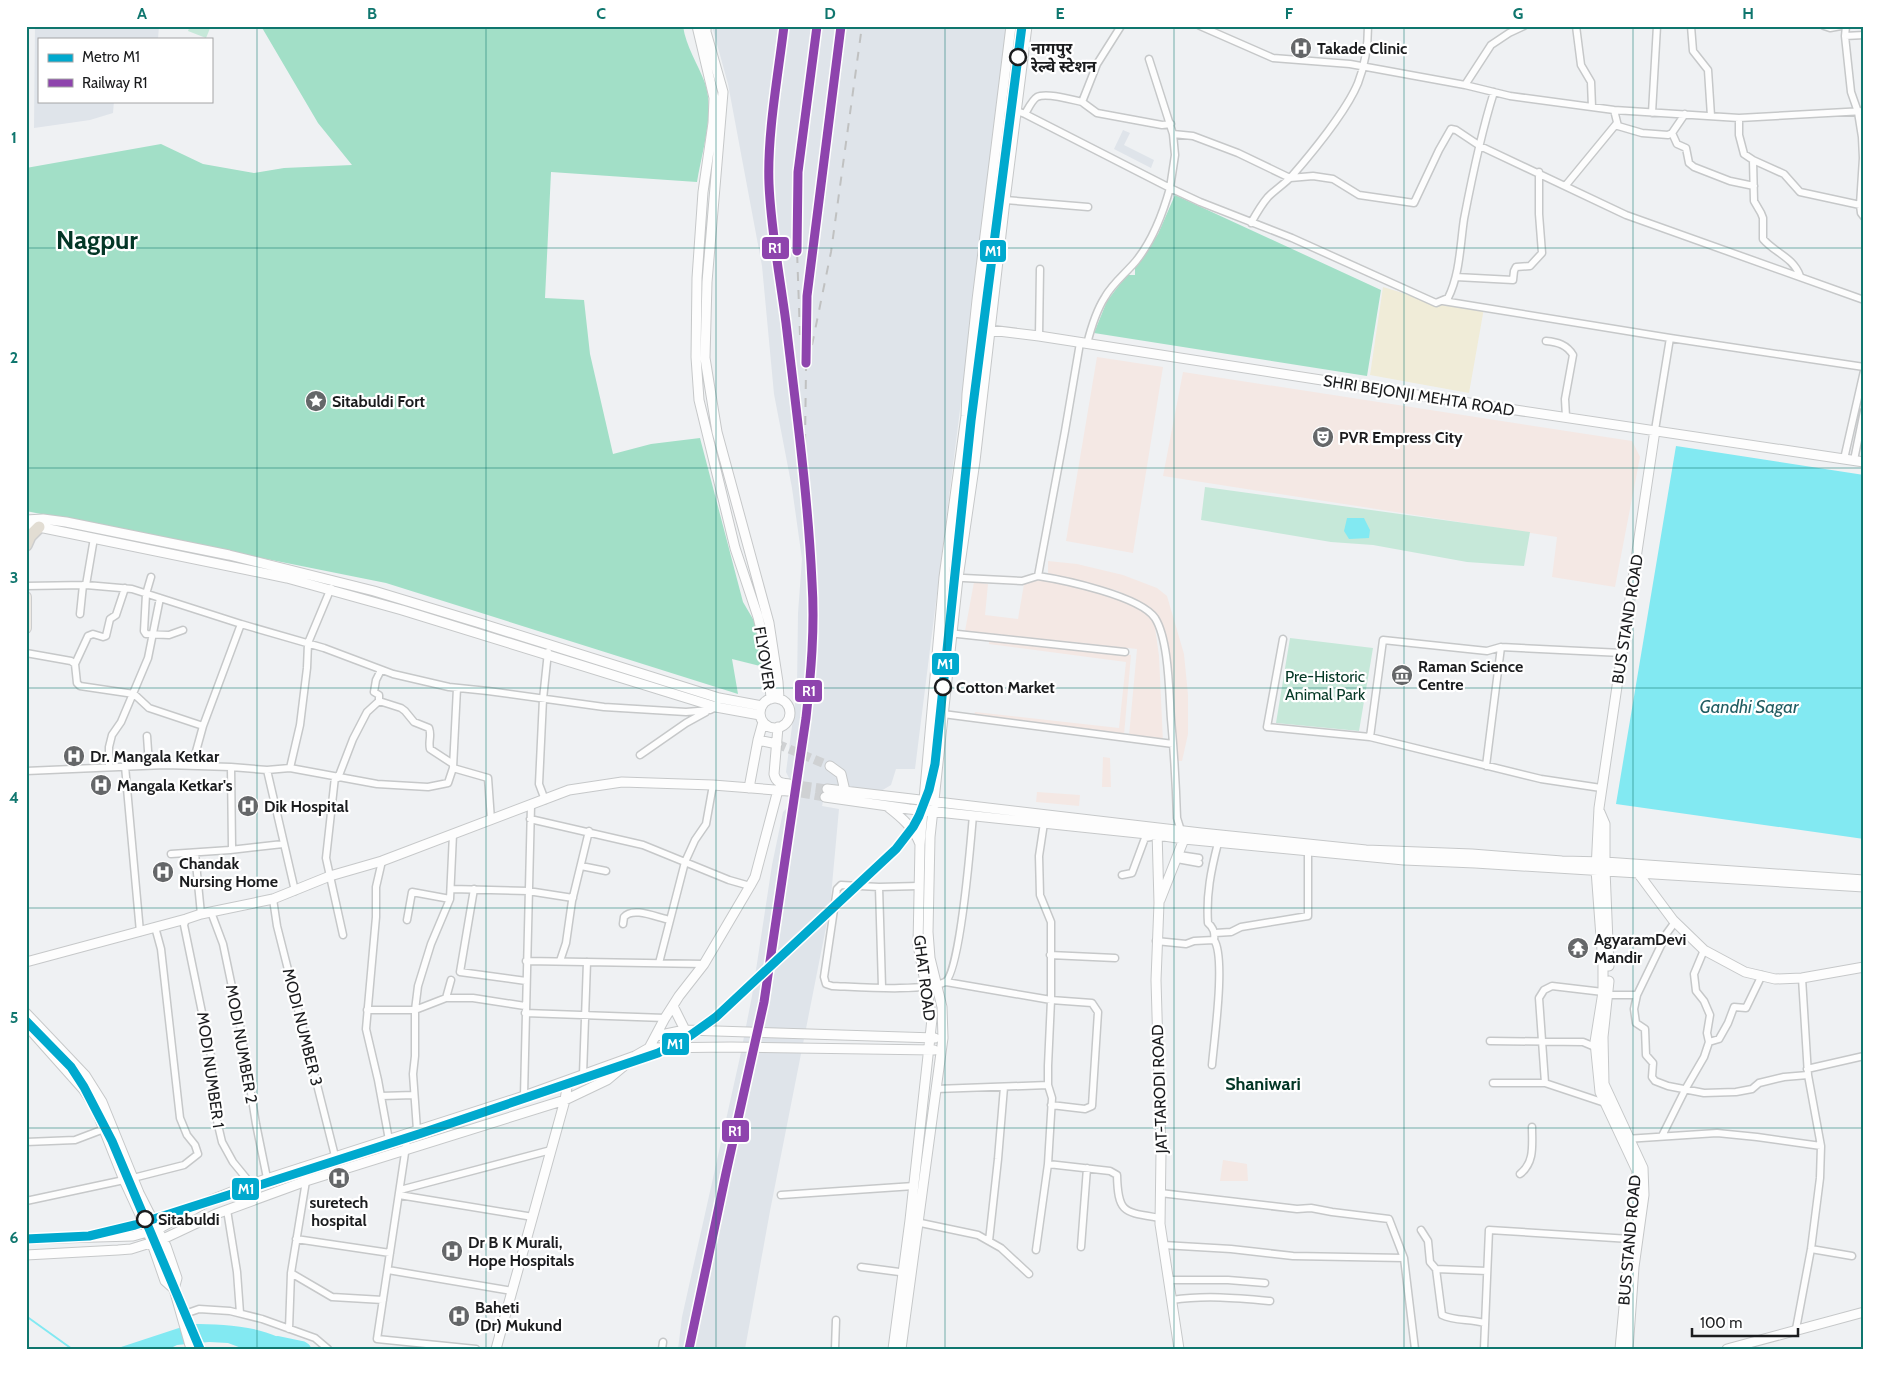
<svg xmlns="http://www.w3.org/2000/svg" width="1890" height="1375" font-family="Cabin,'Noto Sans Devanagari',sans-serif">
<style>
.commercial{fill:#f4e8e4}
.built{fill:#dfe4ea}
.green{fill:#c6e8d9}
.forest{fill:#a2dfc7}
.sand{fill:#f0ecd8}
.water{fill:#82e9f2}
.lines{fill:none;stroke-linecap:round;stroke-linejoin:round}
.stream{stroke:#82e9f2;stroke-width:2}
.river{stroke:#82e9f2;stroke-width:12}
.secondary-tunnel{stroke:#cfd1d3;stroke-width:9;stroke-dasharray:9 4.5;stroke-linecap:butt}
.street-casing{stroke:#c6c8c9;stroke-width:9}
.secondary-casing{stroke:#c6c8c9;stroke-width:11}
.primary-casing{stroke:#cccdce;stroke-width:12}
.highway-casing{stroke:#cccdce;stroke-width:14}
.street{stroke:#fdfdfd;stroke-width:6}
.secondary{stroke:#fdfdfd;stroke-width:9}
.primary{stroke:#ede9e3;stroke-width:10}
.highway{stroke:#e2ddd3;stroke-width:11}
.rail{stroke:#c0c1c1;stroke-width:2;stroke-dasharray:9 9;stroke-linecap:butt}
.rail-1-casing{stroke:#fff;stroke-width:12}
.rail-1{stroke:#8e44ad;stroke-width:9}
.metro-1-casing{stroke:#fff;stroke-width:12}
.metro-1{stroke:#00a9ce;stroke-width:9}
.grid{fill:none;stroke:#0f766e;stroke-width:1;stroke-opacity:0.55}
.stop-dot{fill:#fff;stroke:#1b1c1e;stroke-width:2.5}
.labels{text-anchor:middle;stroke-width:4.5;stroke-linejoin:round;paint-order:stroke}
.stop-label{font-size:16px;font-weight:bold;fill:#1b1c1e;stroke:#fff;text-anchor:start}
.poi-label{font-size:16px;font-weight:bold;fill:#1b1c1e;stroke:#fff;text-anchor:start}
.street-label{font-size:16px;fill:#1b1c1e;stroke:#fff}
.park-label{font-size:16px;fill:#043725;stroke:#fff}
.water-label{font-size:18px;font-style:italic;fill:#215d62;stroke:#fff}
.neighbourhood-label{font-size:18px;font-weight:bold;fill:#033626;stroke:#fff}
.town-label{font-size:26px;font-weight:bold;fill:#033626;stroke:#fff}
.line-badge{stroke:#fff;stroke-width:2}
.badge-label{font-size:14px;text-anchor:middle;font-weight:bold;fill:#fff}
.neatline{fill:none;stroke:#0f766e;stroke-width:2}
.grid-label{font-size:16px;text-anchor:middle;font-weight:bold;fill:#0f766e}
</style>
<rect width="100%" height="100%" fill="#eff1f3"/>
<path class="commercial" d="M1097 357 1163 367 1133 553 1066 541Z
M1183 372 1632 441 1640 457 1615 587 1552 577 1557 537 1163 476Z
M1048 561 1077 564 1123 575 1157 588 1167 596 1184 654 1188 695V734L1182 761H1175L1174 724 1158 620 1150 607 1118 591 1048 573Z
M1038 576 1083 587 1132 604 1154 620 1159 656 1163 742 1129 736 1137 649 965 631 974 582 988 584 985 615 1018 619 1024 584Z
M989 640 1131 655 1124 735 974 716 975 712 1119 728 1126 662 989 644Z
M1103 757 1110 758 1111 787H1102Z
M1037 792 1080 795 1079 806 1036 802Z
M1223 1160 1247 1164 1248 1181H1220Z"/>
<path class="built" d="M35 26H159L158 39H39V101H114L113 113 90 120 34 128Z
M712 26H1012L988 186 915 769H896L891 785 881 791 826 788 822 806 839 809 830 907 770 1211 745 1349H678L682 1317 740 1057 752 996 772 865 783 812 789 806 792 784 786 772 797 688 798 613 802 559 792 488 774 394 762 266 728 84Z
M1123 130 1130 133 1124 145 1154 160 1151 168 1114 149Z"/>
<path class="green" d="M190 26H211L206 38 188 31Z
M1205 487 1530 532 1524 566 1467 562 1373 545 1331 542 1201 520Z
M1290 638 1373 648 1359 731 1276 723Z"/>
<path class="forest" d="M261 26H683C686 47 698 64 705 83 715 113 702 151 697 182L551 172 545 298 584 300 590 354 613 454 651 444 700 438 743 602 760 631 768 668 732 659 738 694 386 583 26 511V168L161 144 203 164 254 173 284 168 352 165 318 123Z
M1175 195 1381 290 1367 376 1094 333 1107 301 1127 275H1135V268L1158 234Z"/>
<path class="sand" d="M1383 287 1443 305 1484 308 1469 393 1370 375Z"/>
<path class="water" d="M1676 446 1864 475V839L1616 804Z
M1347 518H1364L1370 530 1369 538 1349 539 1344 531Z
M191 1324C228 1324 269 1326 299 1349H244L228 1343 209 1342 177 1345 169 1349H115Z"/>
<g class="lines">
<path class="stream" d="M26 1316 72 1349"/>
<path class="river" d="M278 1342 302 1347 305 1349"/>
<path class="secondary-tunnel" d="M777 744 830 766
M789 784 827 789
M788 791 825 797"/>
<g class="street-casing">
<path id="street" d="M1200 26 1273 58 1350 64 1465 85 1510 96 1614 110 1739 118 1864 111
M1576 26 1581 65 1591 82 1592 107
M1691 26 1693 51 1708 70 1711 116
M1824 26 1830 28 1841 26
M1846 26 1845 36 1864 35
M1845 36 1851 92 1858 112 1862 137 1863 158 1860 205 1861 213 1864 217
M1149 59 1173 134 1175 155 1170 188 1200 202 1292 238 1436 303 1448 298C1460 274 1460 246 1464 219 1472 177 1481 133 1494 92
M1465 85 1491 45 1509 33 1524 26
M1082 102 1097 113 1162 125 1171 124
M1001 105 1025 114 1170 188C1163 213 1153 240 1136 261 1126 273 1112 284 1105 297 1096 311 1091 328 1087 344
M1614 110 1618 126 1642 133 1668 135 1672 133 1685 114
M1652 113 1657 26
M1025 114C1028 109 1032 100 1037 97 1046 92 1073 100 1082 102L1097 64 1121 26
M1739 118V135L1744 154 1753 160 1784 174 1800 192 1860 205
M1672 133 1677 144 1686 148 1689 163 1694 167 1730 181 1754 186
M1173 134 1193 136 1238 153 1290 178 1313 176 1333 179 1359 195 1414 203 1439 150 1451 129 1456 130 1480 146 1626 215 1864 300
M1753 160 1754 201 1761 213 1763 218V239C1775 253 1793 257 1800 276
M1566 185 1617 123
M1005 200 1088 207
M1251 223C1256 214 1261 205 1268 197 1275 190 1284 184 1291 177 1311 154 1347 110 1358 83 1365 65 1368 45 1368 26
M1456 277 1513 280 1514 271 1516 267 1530 266 1542 253 1539 214V172
M1443 301 1670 338 1864 367
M1039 336 1040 269
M1546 341C1558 342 1567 345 1573 355L1565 399 1566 417
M1655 430 1670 338
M1844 459 1864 371
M1854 460 1864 411
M1038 576C1064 580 1140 596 1155 618 1169 640 1169 693 1171 719 1174 752 1176 785 1177 818L1182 834
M151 577 146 594 144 631 146 634 169 635 183 630
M944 577 1022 581 1038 576 1065 431 1080 343
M86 585 94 538
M26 586 86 585 132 589 241 624 324 648 393 674 449 687 488 691 604 707 686 712 710 710 716 707 719 698
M80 614 83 585
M939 632 1125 652
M1283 639 1267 727 1370 737 1541 779 1601 788
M26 653 71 661 75 664 77 683 80 686 134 694 149 708 203 726
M75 664 88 636 93 634 103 637 106 636 110 619 116 615 125 588
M379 701 401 708 405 711 414 722 429 728C432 736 428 741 430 749L453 764
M943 714 1173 744
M147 736 149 765
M1370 737 1383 640 1487 651 1501 647 1622 653
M640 755 686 723 706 712
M125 766 140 932
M192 766 203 726 241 624
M1486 766 1501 647
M109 767V747L112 735 121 722 148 658 160 598
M290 768 300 725 307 668 308 643 331 588
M453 768 488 778 491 820
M267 770 295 891
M26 771 165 765 231 767 267 770 290 768 377 784 428 787 448 783 453 768 457 688
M335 777 326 858 343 935
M338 778 353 739 367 712 379 701V695L374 692 376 680 381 670
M545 800 539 784 543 699 548 652
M530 819 643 845 729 880 750 886
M230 850 283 844
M195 853 201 914
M171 854 230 850 232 847 231 767
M1179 855 1199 858
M1177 859 1199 863
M382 861 376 887V917L366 1029 378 1080 389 1140
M581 866 606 871
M1122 875 1132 873 1145 838 1151 837
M879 887 919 886
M452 889 528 891 573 898
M474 889 460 972 526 981
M273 899 277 926 335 1156
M211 912 223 944 240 1025 256 1124 267 1178
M186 919 184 925 211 1056 214 1108 222 1142 233 1162 251 1184
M407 920 412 892 450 899
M623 924 624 917C633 906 658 918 670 920
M1215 933 1231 932 1241 927 1308 916V851
M1156 941 1186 944 1194 941 1214 940C1215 933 1214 928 1208 923 1206 895 1211 870 1218 843
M1050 955 1115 958
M526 961 704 964
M560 961 566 943 572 901 589 831
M659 963 685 862 695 840 706 824 713 785
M946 982 1051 1000 1092 1003 1098 1012 1092 1106 1085 1109 1051 1105
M882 987 879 887 841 885 837 889 824 977 826 984 832 986C858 987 925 992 945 982 960 974 971 839 973 815
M1609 995H1637L1667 933 1675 922
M1637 995 1634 1009 1636 1023 1645 1029 1646 1055 1653 1063 1652 1077 1655 1081 1668 1086 1704 1093 1736 1092 1752 1089 1759 1083 1784 1077 1808 1075
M446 998 451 980
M367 1010H415L418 986 431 944 450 899 453 834
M525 1013 665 1018
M1490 1041 1583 1042 1595 1047
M1709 1042 1719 1039 1728 1023 1734 1007 1746 1008 1762 975
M1212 1065C1214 1041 1226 957 1214 940
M1807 1069 1864 1056
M583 1075 587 962
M1493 1083H1545L1605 1103
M1545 1083 1539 998 1544 990 1552 986 1603 992
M936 1089 1048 1085
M381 1096 414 1095
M524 1096 531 805
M417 1130 413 1074 415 1056V1010L446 998H473L525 1006
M408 1133 377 1339 476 1349
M1662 1136 1686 1088 1704 1057 1709 1042 1707 1033 1710 1015 1704 1001 1696 991 1694 974 1704 950
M1626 1139 1717 1133 1757 1137 1821 1146
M26 1142 75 1140 104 1129
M1048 1164 1110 1171 1117 1175C1118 1214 1124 1212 1160 1218
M1520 1174C1535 1162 1532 1145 1532 1127
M133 1178 184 1165 198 1154 195 1145 187 1135 180 1118 161 949 155 927
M400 1190 551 1150
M1160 1193 1297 1209 1311 1208 1332 1212 1389 1219 1404 1258 1415 1349
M399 1195 533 1217
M781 1195 914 1186
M26 1201 124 1180
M227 1210 237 1272 240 1313
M916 1222 978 1235 1001 1248 1029 1274
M1421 1230 1428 1241 1430 1262 1436 1269
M296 1239 390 1253
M989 1241 998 1159 1004 1087
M1163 1245 1231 1249 1293 1256 1404 1258
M1081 1247 1087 1168
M1811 1249 1852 1256
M1036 1250 1048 1164 1052 1098 1048 1085V1066L1051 1000V922L1040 895 1039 856 1044 823
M861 1267 907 1273
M388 1270 512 1291
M291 1273 332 1297 383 1300
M1169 1280H1228L1265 1283
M1172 1300C1205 1295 1237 1298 1270 1301
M182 1315 199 1309 230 1311 262 1319 315 1338 328 1349
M1484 1323C1470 1319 1454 1321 1442 1315L1436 1269 1487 1271
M289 1329 291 1273 306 1181 301 1167
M1796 1329 1811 1249 1820 1178 1821 1146 1808 1075 1802 978
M662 1349 663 1342
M835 1349 836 1320
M1484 1349 1489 1230 1630 1239"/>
</g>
<g class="secondary-casing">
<path id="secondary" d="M697 26 714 98 713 123 703 192 697 278 696 357 699 400 735 548 758 617 768 659 771 699
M706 26V32L723 92 707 282 705 358 717 432 769 623 778 682 779 699
M974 328 1039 336 1482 405 1864 462
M26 520 43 519 66 522 229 555 374 591 483 624 719 698 762 706
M26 529 39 527 287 578 402 610 716 707 760 715
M760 713a15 15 0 1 1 30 0a15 15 0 1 1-30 0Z
M778 727 774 774C776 783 781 783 789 784
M758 740 777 744
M830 766 841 774 845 791
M749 788 758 740 763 722
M827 789 1201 833 1366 850 1472 854 1562 861 1605 862 1864 880
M825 797 909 809 1157 835 1184 839 1404 860 1475 863 1864 887
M888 807C901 817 914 828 920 844
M1599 810 1605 824V870L1609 966
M1157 831 1159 903 1156 980 1161 1152 1160 1224 1179 1349
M1638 873 1673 920 1704 950 1745 972 1775 979 1802 978 1864 967
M1160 900 1184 839
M26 962 186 919 201 914 273 899 330 876 382 861 569 790 622 782 713 785 788 791
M1609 981 1603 1037 1604 1084 1643 1168 1644 1195 1634 1267 1628 1349
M673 1006 685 1030
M26 1013 85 1075 102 1102 139 1193 166 1246 177 1278 174 1289
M26 1025 83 1089 95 1107 124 1180 148 1232 165 1281 174 1289 191 1349
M656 1036 685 1030 935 1038
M649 1048 731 1047 934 1050
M26 1239 133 1236 158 1229 211 1200 251 1184 524 1096 635 1056 649 1048 665 1018 679 996 704 964 750 886 755 877 778 790
M26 1255 118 1250 131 1249 163 1239 216 1214 306 1181 565 1100 607 1080 631 1060
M496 1349 565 1100 568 1081
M893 1349 910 1220 932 1019 918 945 920 844 944 577 966 416 967 394 977 300 1011 26
M901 1349 943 1038 942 1007 930 958 928 932 930 837 958 578 975 461 1005 200 1027 26
M1620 1349 1637 1171 1600 1092 1595 1042 1603 992V964L1596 870 1599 808 1655 430
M1727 1349 1864 1312"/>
</g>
<g class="primary-casing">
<path id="primary" d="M26 597V628"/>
</g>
<g class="highway-casing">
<path id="highway" d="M26 545 30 536 39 527"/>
</g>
<use href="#street" class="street"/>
<use href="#secondary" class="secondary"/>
<use href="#primary" class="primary"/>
<use href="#highway" class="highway"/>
<path class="rail" d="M800 335 796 222 798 172 817 26
M812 345 831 252 862 26
M805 443 807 296 841 26
M811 565 812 513"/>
<g class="rail-1-casing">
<path id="rail-1" d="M797 251 798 172 817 26
M806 363 807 296 841 26
M689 1349 726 1173 764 1002 806 718C811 673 815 628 812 582 808 496 796 409 786 323 780 277 771 231 769 184 767 135 778 76 784 26"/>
</g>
<use href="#rail-1" class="rail-1"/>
<g class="metro-1-casing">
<path id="metro-1" d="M26 1021 71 1067 84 1087 112 1141 200 1349
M26 1239 89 1236 135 1225 422 1133 658 1053 684 1040 716 1017 896 849 913 827 919 816 929 790 935 764 971 421 1022 26"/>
</g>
<use href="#metro-1" class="metro-1"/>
</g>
<path class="grid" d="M257 26V1349M486 26V1349M716 26V1349M945 26V1349M1174 26V1349M1404 26V1349M1633 26V1349M26 248H1864M26 468H1864M26 688H1864M26 908H1864M26 1128H1864"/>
<defs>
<g id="hospital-disc" transform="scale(1.125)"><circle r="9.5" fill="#656769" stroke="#fff"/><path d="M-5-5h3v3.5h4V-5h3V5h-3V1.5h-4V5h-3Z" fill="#fff"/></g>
<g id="sight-disc" transform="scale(1.125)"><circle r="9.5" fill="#656769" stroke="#fff"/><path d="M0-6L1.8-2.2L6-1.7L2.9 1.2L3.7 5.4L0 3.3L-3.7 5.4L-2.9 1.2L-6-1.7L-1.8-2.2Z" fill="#fff"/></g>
<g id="theatre-disc" transform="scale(1.125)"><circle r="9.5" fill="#656769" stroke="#fff"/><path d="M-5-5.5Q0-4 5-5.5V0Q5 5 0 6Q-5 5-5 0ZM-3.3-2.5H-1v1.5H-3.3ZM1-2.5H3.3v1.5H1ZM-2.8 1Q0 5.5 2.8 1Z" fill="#fff"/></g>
<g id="museum-disc" transform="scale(1.125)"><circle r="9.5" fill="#656769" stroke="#fff"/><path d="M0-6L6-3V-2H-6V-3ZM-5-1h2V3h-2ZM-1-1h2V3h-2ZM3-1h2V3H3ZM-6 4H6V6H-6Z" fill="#fff"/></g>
<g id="temple-disc" transform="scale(1.125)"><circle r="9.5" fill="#656769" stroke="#fff"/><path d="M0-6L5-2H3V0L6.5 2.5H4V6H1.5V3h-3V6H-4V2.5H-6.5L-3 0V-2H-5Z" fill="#fff"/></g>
</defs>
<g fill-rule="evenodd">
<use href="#hospital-disc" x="1301" y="48"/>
<use href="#sight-disc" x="316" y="401"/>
<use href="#theatre-disc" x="1323" y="437"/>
<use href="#museum-disc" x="1402" y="675"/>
<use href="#hospital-disc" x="74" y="756"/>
<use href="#hospital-disc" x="101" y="785"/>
<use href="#hospital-disc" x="248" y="806"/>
<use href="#hospital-disc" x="163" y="872"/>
<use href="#temple-disc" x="1578" y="948"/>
<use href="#hospital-disc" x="339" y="1178"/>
<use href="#hospital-disc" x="452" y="1251"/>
<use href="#hospital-disc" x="459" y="1316"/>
</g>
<g class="stop-dot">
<circle cx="1018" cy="57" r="8"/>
<circle cx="943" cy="687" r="8"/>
<circle cx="145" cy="1219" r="8"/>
</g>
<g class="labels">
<g class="stop-label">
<text x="1031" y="54">नागपुर<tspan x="1031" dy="18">रेल्वे स्टेशन</tspan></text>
<text x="956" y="693">Cotton Market</text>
<text x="158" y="1225">Sitabuldi</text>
</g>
<g class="poi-label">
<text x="1317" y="54">Takade Clinic</text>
<text x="332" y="407">Sitabuldi Fort</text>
<text x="1339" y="443">PVR Empress City</text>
<text x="1418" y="672">Raman Science<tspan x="1418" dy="18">Centre</tspan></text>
<text x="90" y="762">Dr. Mangala Ketkar</text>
<text x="117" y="791">Mangala Ketkar's</text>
<text x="264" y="812">Dik Hospital</text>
<text x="179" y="869">Chandak<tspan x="179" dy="18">Nursing Home</tspan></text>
<text x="1594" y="945">AgyaramDevi<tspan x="1594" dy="18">Mandir</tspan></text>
<text x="339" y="1208" text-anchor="middle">suretech<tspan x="339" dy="18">hospital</tspan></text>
<text x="468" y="1248">Dr B K Murali,<tspan x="468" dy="18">Hope Hospitals</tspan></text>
<text x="475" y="1313">Baheti<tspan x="475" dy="18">(Dr) Mukund</tspan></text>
</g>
<g class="street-label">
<text transform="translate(1419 395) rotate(9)" y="6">SHRI BEJONJI MEHTA ROAD</text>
<text transform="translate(1627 619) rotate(-81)" y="6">BUS STAND ROAD</text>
<text transform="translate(765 658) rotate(81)" y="6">FLYOVER</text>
<text transform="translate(925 978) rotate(83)" y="6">GHAT ROAD</text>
<text transform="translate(303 1027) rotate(76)" y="6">MODI NUMBER 3</text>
<text transform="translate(242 1044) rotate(80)" y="6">MODI NUMBER 2</text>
<text transform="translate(211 1070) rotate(82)" y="6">MODI NUMBER 1</text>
<text transform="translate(1159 1089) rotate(-92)" y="6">JAT-TARODI ROAD</text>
<text transform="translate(1629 1240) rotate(-85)" y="6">BUS STAND ROAD</text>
</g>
<g class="park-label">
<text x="1325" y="682">Pre-Historic<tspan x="1325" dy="18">Animal Park</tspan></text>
</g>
<g class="water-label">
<text x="1749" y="713">Gandhi Sagar</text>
</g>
<g class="neighbourhood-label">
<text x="1263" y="1090">Shaniwari</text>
</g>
<g class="town-label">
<text x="97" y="249">Nagpur</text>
</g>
</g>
<g class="line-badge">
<rect x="761" y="236" width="29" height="24" rx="5" fill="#8e44ad"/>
<rect x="979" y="239" width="28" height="24" rx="5" fill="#00a9ce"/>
<rect x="931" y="652" width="29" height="24" rx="5" fill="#00a9ce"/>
<rect x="794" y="679" width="29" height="24" rx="5" fill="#8e44ad"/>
<rect x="661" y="1032" width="29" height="24" rx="5" fill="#00a9ce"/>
<rect x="721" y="1119" width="29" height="24" rx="5" fill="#8e44ad"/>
<rect x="231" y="1177" width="29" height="24" rx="5" fill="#00a9ce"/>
</g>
<g class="badge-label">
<text x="775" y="253">R1</text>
<text x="993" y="256">M1</text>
<text x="945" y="669">M1</text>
<text x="809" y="696">R1</text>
<text x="675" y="1049">M1</text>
<text x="735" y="1136">R1</text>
<text x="246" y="1194">M1</text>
</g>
<rect width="1890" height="1375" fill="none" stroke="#ffffff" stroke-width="55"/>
<rect x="38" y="38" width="175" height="65" fill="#ffffff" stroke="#a4a4a5"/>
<rect x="48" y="54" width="25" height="8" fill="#00a9ce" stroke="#a4a4a5"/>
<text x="82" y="62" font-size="15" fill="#1b1c1e">Metro M1</text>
<rect x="48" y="79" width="25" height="8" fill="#8e44ad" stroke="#a4a4a5"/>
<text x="82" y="88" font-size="15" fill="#1b1c1e">Railway R1</text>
<path d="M1692 1328v8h106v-8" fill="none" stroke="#1b1c1e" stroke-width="2.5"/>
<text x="1700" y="1328" font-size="15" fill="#1b1c1e" stroke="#ffffff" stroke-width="4" paint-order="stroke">100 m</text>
<rect x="28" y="28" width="1834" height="1320" class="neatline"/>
<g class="grid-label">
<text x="142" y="19">A</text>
<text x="372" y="19">B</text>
<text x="601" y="19">C</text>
<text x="830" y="19">D</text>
<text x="1060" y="19">E</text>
<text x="1289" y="19">F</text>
<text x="1518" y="19">G</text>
<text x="1748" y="19">H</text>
<text x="14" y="143">1</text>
<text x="14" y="363">2</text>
<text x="14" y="583">3</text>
<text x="14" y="803">4</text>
<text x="14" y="1023">5</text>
<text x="14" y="1243">6</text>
</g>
</svg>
